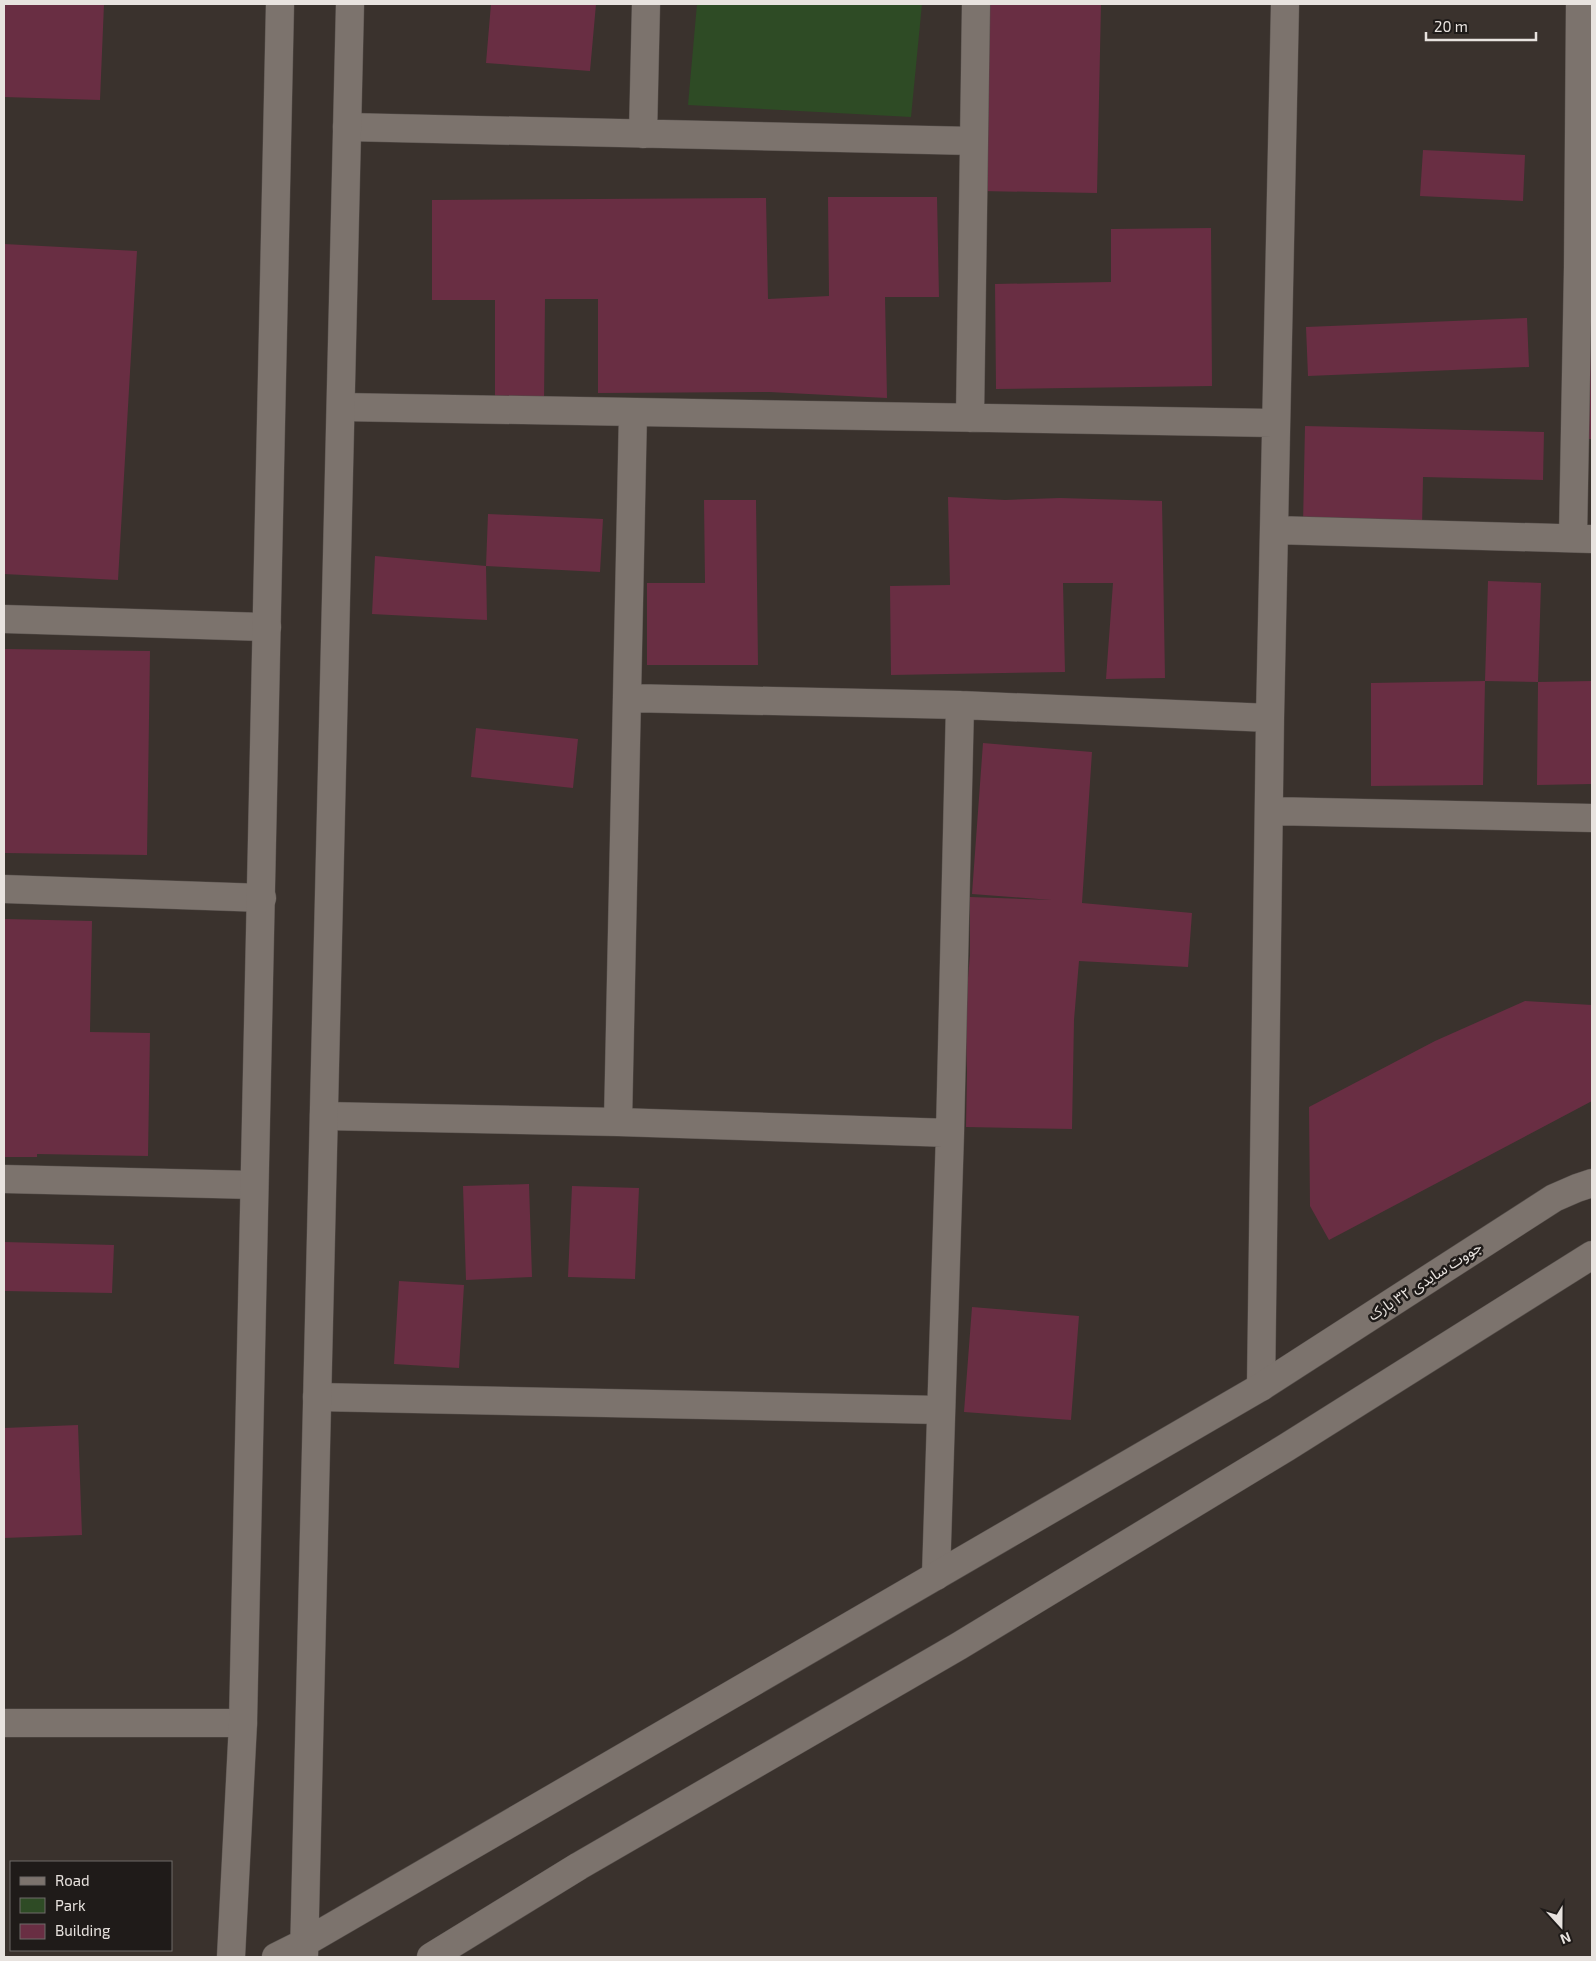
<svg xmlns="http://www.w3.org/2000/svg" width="1596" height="1961" font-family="'Exo 2','Noto Sans Arabic',sans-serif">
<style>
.green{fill:#2e4b25}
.building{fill:#692e43}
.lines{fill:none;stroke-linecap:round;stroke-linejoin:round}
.street-casing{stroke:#554e4a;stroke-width:29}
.secondary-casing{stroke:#554e4a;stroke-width:29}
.street{stroke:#7c736d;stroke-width:28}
.secondary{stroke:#7c736d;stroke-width:28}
.labels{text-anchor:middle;stroke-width:5;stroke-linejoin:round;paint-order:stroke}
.street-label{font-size:15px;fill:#e8e3df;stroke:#1f1b19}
</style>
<rect width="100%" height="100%" fill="#3a322d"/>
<path class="green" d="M697 4H922L911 117 688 105Z"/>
<path class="building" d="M4 4H104L100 100 4 97Z
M491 4H596L590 71 486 63Z
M984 4H1101L1097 193 980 191Z
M1423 150 1525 155 1523 201 1420 196Z
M828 197H937L939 297H885L887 398 769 392 598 393V299H545L544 404H495V300H432V200L766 198 768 299 829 296Z
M1211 228 1212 386 996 389 995 284 1111 282V229Z
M4 244 137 251 118 580 4 574Z
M1527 318 1529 367 1308 376 1306 327Z
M1589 333H1592V439H1584Z
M1305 426 1544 432 1543 480 1423 477 1422 528 1303 525Z
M948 497 1005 500 1060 498 1162 501 1165 678 1106 679 1113 583H1063L1065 672 891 675 890 586 950 585Z
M704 500H756L758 665H647V583H705Z
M488 514 603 519 600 572 486 566Z
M375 556 486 566 487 620 372 614Z
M1488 581 1541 583 1538 682 1485 681Z
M4 649 150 651 147 855 4 853Z
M1485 681 1483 785 1371 786V683Z
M1592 681V784L1537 785 1538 682Z
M476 728 578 739 573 788 471 777Z
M983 743 1092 752 1082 903 1192 913 1188 967 1079 961 1074 1020 1072 1129 966 1127 967 1072 965 1012 970 955V897L1052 900 972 894Z
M4 919 92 921 90 1032 150 1033 148 1156 37 1154V1157H4Z
M1525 1001 1592 1005V1101L1329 1240 1310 1206 1309 1107 1435 1041Z
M529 1184 532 1277 466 1280 463 1186Z
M572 1186 639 1188 635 1279 568 1277Z
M4 1242 114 1245 112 1293 4 1291Z
M399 1281 464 1285 459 1368 394 1364Z
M972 1307 1079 1316 1071 1420 964 1412Z
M78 1425 82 1535 4 1538V1428Z"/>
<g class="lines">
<g class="street-casing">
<path id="street" d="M347 127 973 141
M643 134 646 4
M341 407 1275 423
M970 418 976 4
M1274 530 1592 539
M1573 538 1578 267 1580 4
M4 619 267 627
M627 698 960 705 1270 718
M1269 811 1592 818
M4 889 262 898
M324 1116 618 1122 950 1133
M618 1122 633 412
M4 1179 254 1185
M1261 1387 1270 718 1285 4
M317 1397 940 1410
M936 1576 950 1133 960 705
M4 1723H243"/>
</g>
<g class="secondary-casing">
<path id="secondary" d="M231 1957 243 1723 280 4
M276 1957 304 1943 1261 1387 1554 1198 1577 1188 1592 1183
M304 1957 350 4
M431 1957 579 1866 959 1646 1287 1447 1592 1255"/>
</g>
<use href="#street" class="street"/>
<use href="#secondary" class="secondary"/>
</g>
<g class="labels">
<g class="street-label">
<text transform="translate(1425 1281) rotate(-33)" y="5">جووت سایدی ٣٢ پارک</text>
</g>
</g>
<rect width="1596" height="1961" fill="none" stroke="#e8e3df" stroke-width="10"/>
<rect x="10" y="1861" width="162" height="90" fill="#1f1b19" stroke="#6f6b68"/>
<rect x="20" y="1877" width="25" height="8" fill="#7c736d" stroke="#6f6b68"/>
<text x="55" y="1886" font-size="15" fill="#e8e3df">Road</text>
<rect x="20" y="1898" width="25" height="15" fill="#2e4b25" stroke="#6f6b68"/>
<text x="55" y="1911" font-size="15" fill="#e8e3df">Park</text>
<rect x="20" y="1924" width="25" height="15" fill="#692e43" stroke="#6f6b68"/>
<text x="55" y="1936" font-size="15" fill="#e8e3df">Building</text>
<g transform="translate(1561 1926) rotate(159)" stroke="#1f1b19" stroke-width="4" paint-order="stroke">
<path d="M0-4L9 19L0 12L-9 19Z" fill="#e8e3df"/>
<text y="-8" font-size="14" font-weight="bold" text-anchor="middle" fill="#e8e3df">N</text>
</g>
<path d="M1426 32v8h110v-8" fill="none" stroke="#e8e3df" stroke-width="2.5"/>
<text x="1434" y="32" font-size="15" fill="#e8e3df" stroke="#1f1b19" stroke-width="4" paint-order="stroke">20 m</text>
</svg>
